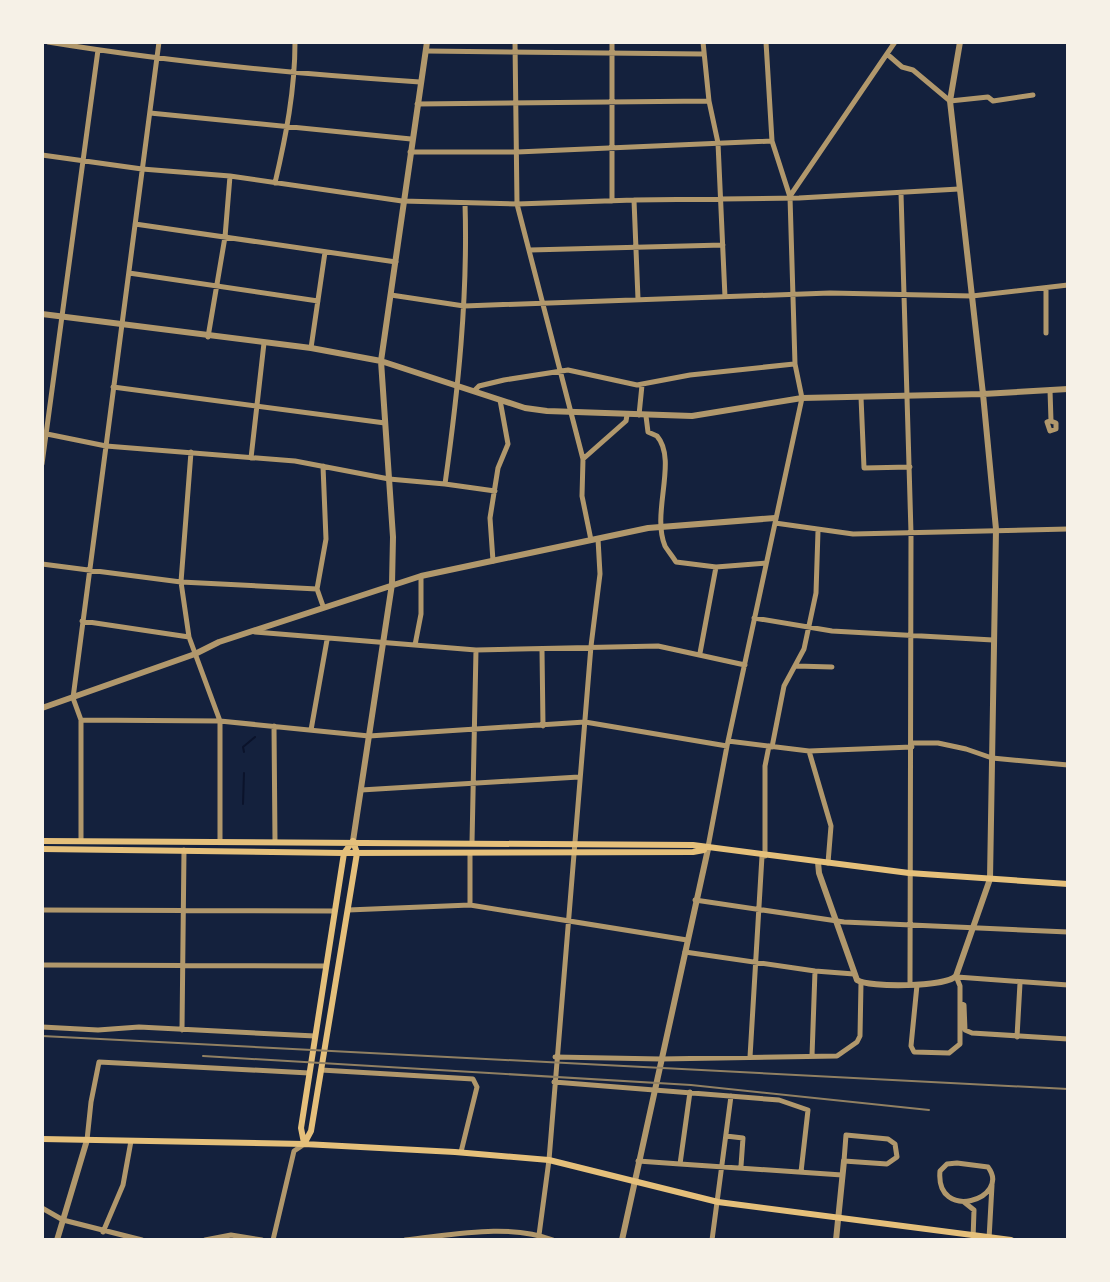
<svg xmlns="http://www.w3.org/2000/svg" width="1110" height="1282" font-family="'PT Sans',sans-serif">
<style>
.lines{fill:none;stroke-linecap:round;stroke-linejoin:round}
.stream{stroke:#0b132b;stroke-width:2}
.minor{stroke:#b1986c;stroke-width:5}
.tertiary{stroke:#b1986c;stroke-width:6}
.secondary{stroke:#e5c07b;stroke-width:6}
.rail{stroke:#918062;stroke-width:2}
</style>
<rect width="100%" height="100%" fill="#14213d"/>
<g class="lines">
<path class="stream" d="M244 752 243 747 255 737
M243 804 244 773"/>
<path class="minor" d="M48 42C170 62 296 74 420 82
M515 42 517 204 583 459 582 496 591 540
M612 42V201
M703 42 709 101 718 143 725 297
M426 51 703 54
M887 54 902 67 913 70 950 101 988 97 993 101 1033 95
M417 104 709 101
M150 113 411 139
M410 152H517L772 141
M42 155 142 169 230 176 402 201 517 204 634 200 799 198 959 189
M275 183C286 136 295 90 295 42
M901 193 911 533 910 984
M790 196 895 42
M634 200 638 299
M135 224 396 262
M530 250 723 245
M129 273 318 301
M1046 288V333
M391 295 464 306 830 293 972 296 1068 285
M208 337 225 237 230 176
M311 348 325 252
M113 387 385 423
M1050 390 1051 421 1056 423V429L1050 431 1047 422 1051 421
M474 391 479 386 504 380 568 370 637 385 690 375 794 364
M861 397 864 468 910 467
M639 415 642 385
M646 416 648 432 657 436C678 460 651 513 665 546 668 551 673 557 676 562L716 567
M42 433 106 446 295 461 389 479 445 484C458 391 468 297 465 203
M191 452 181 582 189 637 220 721V842
M251 458 264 343
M583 459 626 421 627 415
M42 464 98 50
M445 484 495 491
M775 523 853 534 1068 529
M493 561 490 518 498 468 508 444 500 400
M42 564 181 582 317 589 323 606
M317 589 326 539 323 466
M754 618 832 631 993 640
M82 621 189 637
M255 632 476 650 658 646 745 665
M415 645 421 614V576
M542 650 543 726
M700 653 716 567 766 563
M796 666 832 667
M81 720 220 721 369 736 585 722 727 746
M274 726 275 841
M311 730 327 640
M728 741 809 751 912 747
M912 743H938L966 749 992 758 1068 765
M772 747 784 686 804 649 816 593 818 531
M809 751 831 826 828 863
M361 790 579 777
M81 841V720L73 698 159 42
M472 843 476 650
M708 847 727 746 802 398 795 364 790 197 772 141 766 42
M765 856V766L769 746
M695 900 844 922 1068 932
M470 905V853
M42 910 335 911
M348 910 470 905 687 940
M685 952 815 971 854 974
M42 965 326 966
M957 977 1068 985
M917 985 911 1046 914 1052 949 1053 960 1044V986L956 976
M960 1003 964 1005 965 1030 972 1033 1068 1039
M42 1027 98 1030 139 1027 315 1036
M182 1030 184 850
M1017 1037 1020 983
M812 1056 815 971
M555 1057 661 1059 837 1056 857 1042 860 1036 861 983
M750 1057 762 856
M321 1070 473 1079 477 1087 461 1152
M554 1082 779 1100 808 1110 801 1172
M690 1092 680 1164 842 1175
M846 1135 888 1139 895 1144 897 1157 887 1164 844 1161Z
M726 1136 743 1138 741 1166
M87 1140 91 1102 99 1062 309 1073
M638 1161 680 1164
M957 1163 988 1167C1012 1199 935 1223 940 1171L947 1164Z
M964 1202 974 1210 973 1240
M42 1208 63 1220 142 1240
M103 1232 123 1185 131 1141
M539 1235 549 1160 591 646 600 574 598 539
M989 1239 992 1185
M205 1240 231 1235 262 1240
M273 1240 294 1151 303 1145
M405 1240C453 1235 507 1223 553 1240
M712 1240 731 1096"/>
<path class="tertiary" d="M960 42 950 101 983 394 1068 389
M42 314 311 348 381 361 525 408 547 411 692 416 802 398 983 394 996 529 990 879 956 976C946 987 869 988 857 980L819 873 818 862
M42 708 195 654 219 642 421 576 648 528 775 518
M353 841 392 584 393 537 381 361 427 42
M57 1240 87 1140
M622 1240 708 849
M836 1240 844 1161"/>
<path class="secondary" d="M42 841 693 845 909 873 1068 884
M42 849 344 853 693 852 704 850
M42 1139 304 1144 455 1152 549 1160 718 1202 1011 1240
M304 1143 301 1128 344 853 353 841
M304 1144 311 1131 357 853 353 841"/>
<path class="rail" d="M42 1036 1068 1089
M203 1056 691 1085 929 1110"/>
</g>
<rect width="1110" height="1282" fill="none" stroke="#f6f1e7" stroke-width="88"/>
</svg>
